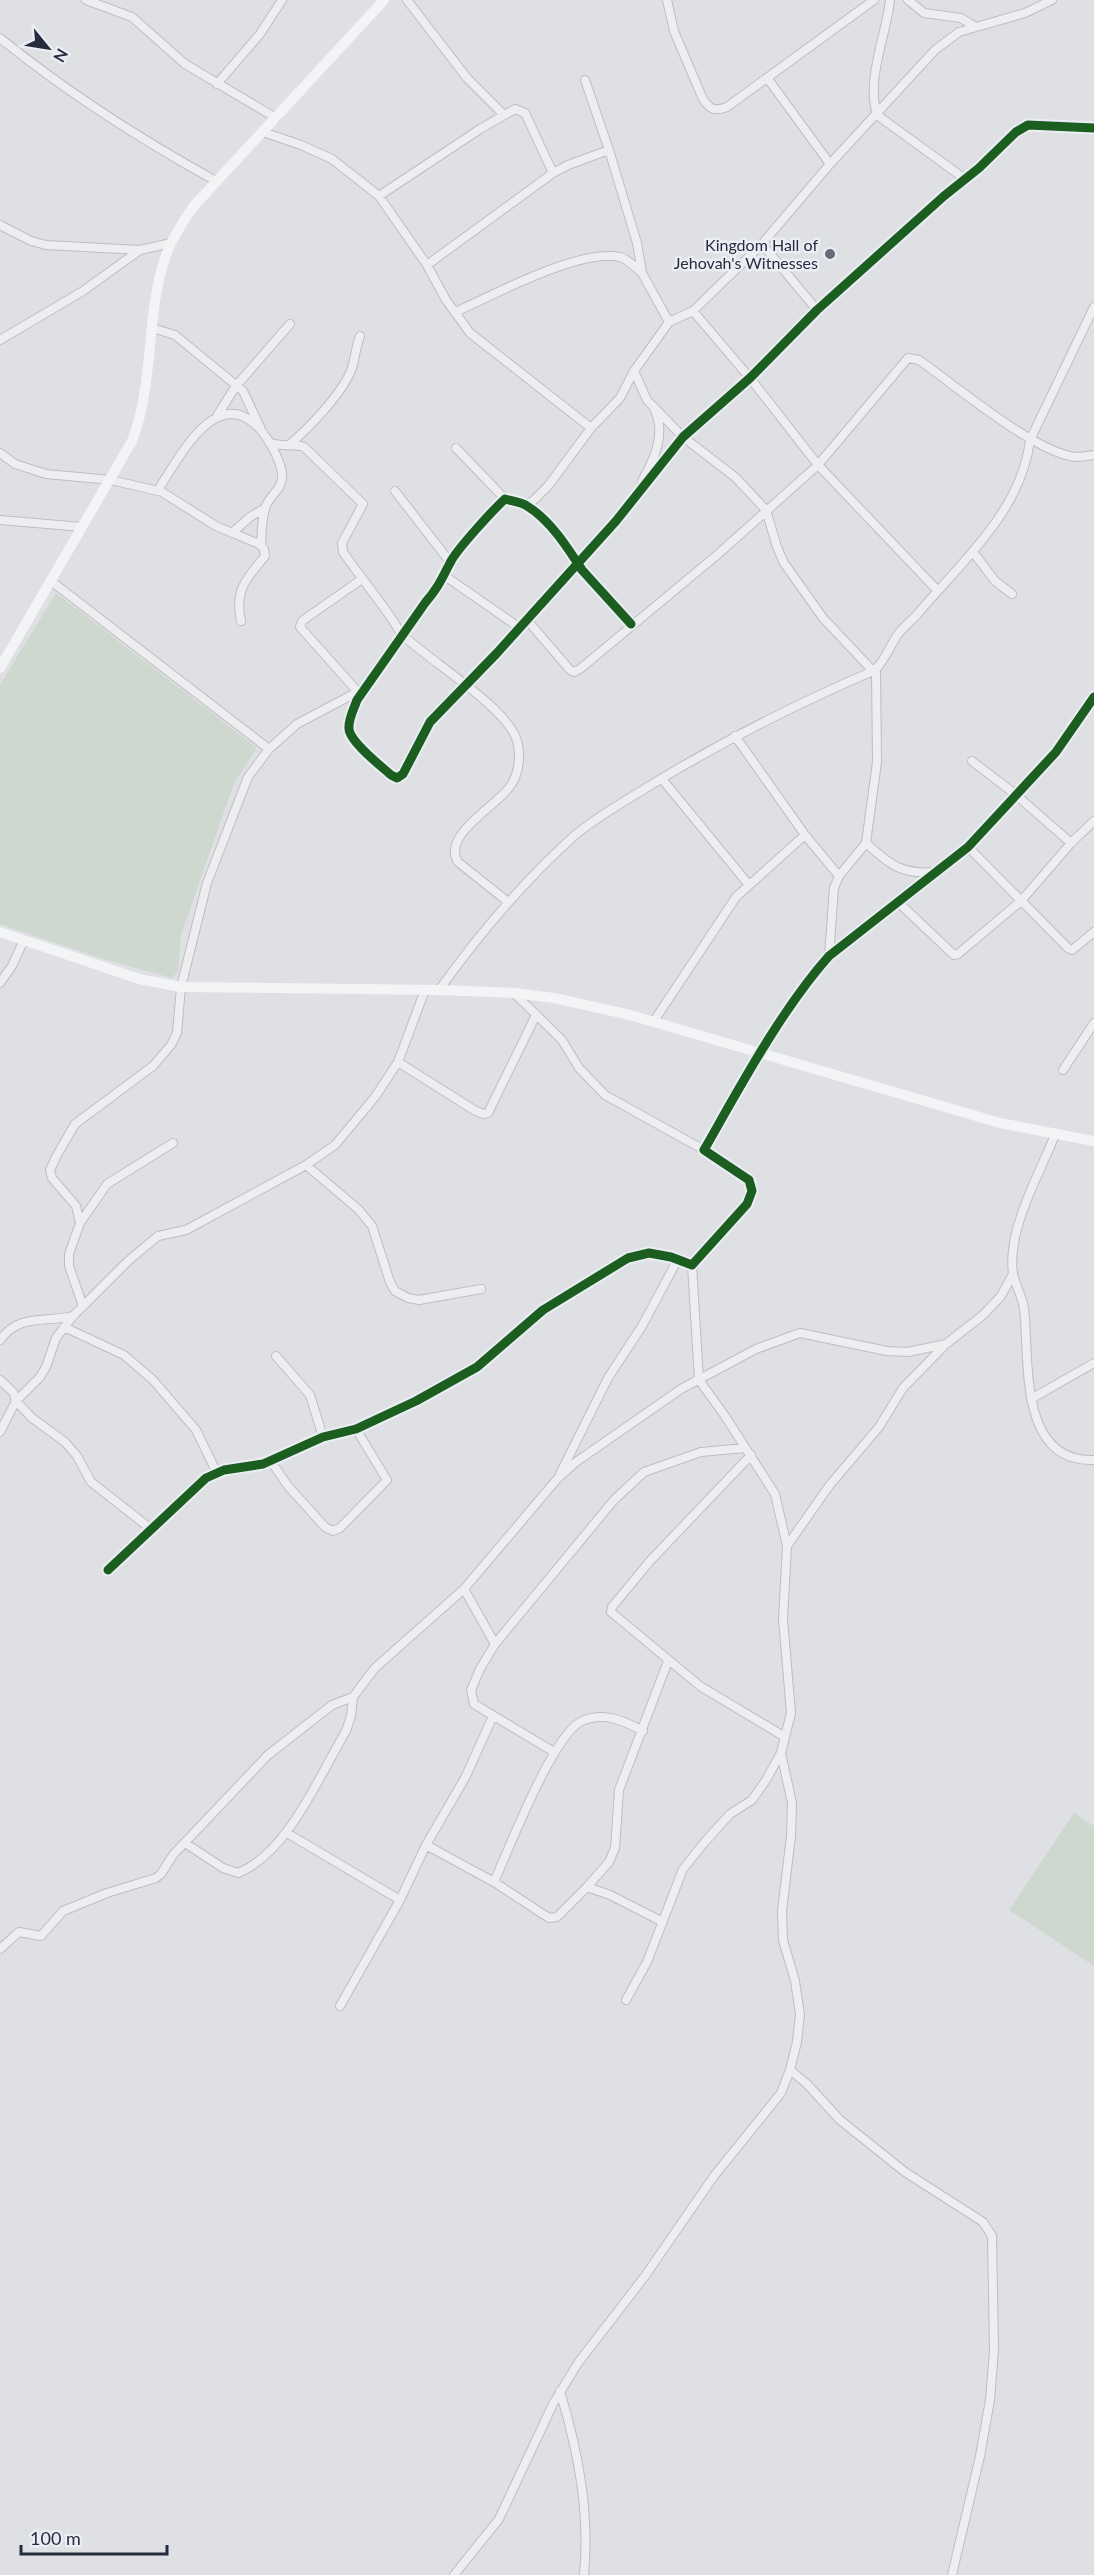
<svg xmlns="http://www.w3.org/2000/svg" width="1094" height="2575" font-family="Lato,sans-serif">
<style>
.green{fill:#ced8ce}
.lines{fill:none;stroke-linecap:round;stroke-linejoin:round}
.street-casing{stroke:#bdbec2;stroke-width:10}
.street{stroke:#eeeef1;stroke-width:8}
.secondary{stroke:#f3f4f5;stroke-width:10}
.cycleway-casing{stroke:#ebeef5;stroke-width:13}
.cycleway{stroke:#1b5e20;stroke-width:9}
.poi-dot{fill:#666b78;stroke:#ebeef5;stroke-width:2}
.labels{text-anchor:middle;stroke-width:5;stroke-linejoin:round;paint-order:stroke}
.poi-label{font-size:16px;fill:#252c3e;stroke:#ebeef5;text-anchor:end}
</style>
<rect width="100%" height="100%" fill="#dfe0e4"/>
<path class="green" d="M56 593 257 748 234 783 181 935 178 971 172 978 103 959 0 924V685Z
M1074 1813 1094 1826V1966L1009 1910Z"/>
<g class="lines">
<g class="street-casing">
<path id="street" d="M86 0 132 17 185 64 276 118
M407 0 467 78 504 115
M667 0 674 31 702 97C709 109 714 112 727 107L874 0
M890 0C886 37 866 78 877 115L965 179
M908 0 924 13 961 18 974 26
M0 38C68 93 140 139 216 181
M768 79 830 164
M585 80 609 150 637 243 642 273 669 322
M217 84 260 34 282 0
M263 132 301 145 332 159 379 196 427 265 446 300 470 333 591 428
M379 196 480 129 515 109 525 113 553 173
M0 225 31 241 46 245 140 250 171 243
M762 244 817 310
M427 265 553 173 568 165 609 150
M693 311 750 378 818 465 937 590
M455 312C494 295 580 248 620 257 628 259 636 268 642 273
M152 328 175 335 243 391 260 427
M0 340 83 291 140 250
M634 371 647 400 683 437 735 477 766 510 777 547 784 563 823 618 873 671 875 669
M217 416 236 386 290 324
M269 442C280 448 292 443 304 447L363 504 342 543 343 552C359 575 376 596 392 619 396 625 399 632 405 637 431 662 508 708 517 741 521 755 519 773 511 785 499 805 441 834 458 862L508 902
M289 445C309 428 343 393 352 368 355 358 356 346 360 336
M456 448 505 499
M0 453 15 464 46 474 111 480 162 492 216 526 259 544 264 549 265 556C247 578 234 590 241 621
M642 481C654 460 666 434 655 411
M157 491C178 461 215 382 259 428 268 438 280 459 282 473 284 490 268 495 265 509 261 521 262 535 261 546
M395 491 450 562
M525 504 533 501 548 486 591 428 620 398 634 371 669 322 693 311 762 244 830 164 935 50 959 32 1025 13 1052 0
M0 520 82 527
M232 533 250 517 265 508
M973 552 995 581 1012 594
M445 576 520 628
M51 581 269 749
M527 620 570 670 574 672 580 669 717 555 818 465 908 358 919 360C955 385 1035 453 1076 457 1082 457 1088 456 1094 455
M631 624 582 570C568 548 550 520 527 506 522 502 512 501 505 499 494 509 456 550 450 563 441 580 438 588 425 603L357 700C354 709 348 719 349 729 350 742 381 766 391 775L397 778 403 774 430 722 497 653 616 521 683 437 750 378 817 310 944 196 979 168 1016 132 1028 125 1094 128
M358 692 300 627 302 621 362 579
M735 736 805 835 839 876
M972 761 1015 794 1071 843
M662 779 749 885
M866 843C890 865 902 875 936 872
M968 847 1068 948 1072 950 1094 932
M897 901 954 955 958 954 1021 901 1071 843 1094 821
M829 956 834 888 839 876 866 843 877 762 876 669C886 658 890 646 898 634 904 626 914 619 920 611 963 561 1022 509 1030 440L1094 307
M0 983 12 966 24 940
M439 990C479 934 523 882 574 836 596 817 622 803 646 788 719 743 794 705 873 671
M515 994 562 1040 579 1068 605 1095 704 1150
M654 1021 736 897 805 835
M398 1062 474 1110 483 1114 488 1113 536 1015
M1063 1070 1094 1023
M1055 1135C1042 1167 1023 1202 1015 1237 1013 1248 1011 1262 1013 1273 1015 1285 1022 1296 1024 1308 1030 1357 1017 1463 1094 1460
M306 1165 358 1209 372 1226 390 1282 395 1291 408 1298 419 1300 481 1289
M80 1223 107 1184 173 1143
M692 1265 699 1380 725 1416 775 1494 787 1546
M83 1306 69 1266V1254L80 1223 76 1206 52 1178 50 1170 56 1157 75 1124 153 1066 171 1045 177 1033 181 987 207 883 248 777 269 749 297 724 363 689
M64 1327 124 1355 153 1380 196 1430 217 1473
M0 1340C20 1313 44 1323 73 1316
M276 1356 310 1395 323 1437
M0 1380 13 1392 16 1401 32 1418 65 1442 77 1456 91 1482 151 1529
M1031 1399 1094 1363
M0 1432 16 1401 40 1377 46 1367 56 1338 73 1316 128 1261 158 1236 186 1230 306 1165 335 1145 375 1097 398 1062 425 990
M751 1455 650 1561 612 1607 611 1612 700 1686 785 1737
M270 1460 288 1486 325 1527 333 1531 340 1528 387 1480 356 1429
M560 1474 608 1378 642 1326 678 1259
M108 1570 206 1478 224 1470 263 1464 323 1437 356 1429 416 1401 477 1367 543 1310 628 1258 649 1253 671 1257 692 1265 747 1204 752 1191 749 1180 704 1150C740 1087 781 1010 829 956L968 847 1056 752 1094 697
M464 1589 495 1644
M554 1752 474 1704 471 1690 480 1669 495 1644 614 1500 644 1472 701 1452 745 1448
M287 1833 400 1900
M185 1843 223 1868 238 1873C288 1853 319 1776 346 1731L351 1716 353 1697
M426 1845 494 1882 549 1918 557 1917 587 1887 610 1895 663 1922
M494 1882C509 1849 553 1734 582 1721 604 1711 624 1721 643 1731
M587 1887 609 1862 615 1848 619 1790 668 1661
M0 1949 19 1932 41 1936 63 1911 107 1893 156 1878 161 1874 173 1855 268 1755 332 1705 353 1697 375 1668 464 1589 558 1478 576 1462 681 1389 756 1349 800 1333 887 1351 908 1352 946 1344
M626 2000 647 1962 683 1869 703 1844 730 1814 752 1800 766 1780 781 1753 791 1713 783 1619 787 1546 829 1486 879 1427 903 1388 946 1344 983 1315 1001 1296 1013 1274
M340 2006 400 1900 426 1845 465 1778 493 1716
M790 2070 807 2084 840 2120 905 2172 983 2222 992 2236 994 2350 990 2400 980 2456 952 2575
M560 2391C578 2451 590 2512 584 2575
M454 2575 499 2519 553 2404 578 2363 645 2276 714 2176 781 2093 790 2070 797 2042 800 2014 795 1981 783 1940 782 1911 791 1836 792 1803 781 1753"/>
</g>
<use href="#street" class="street"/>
<path class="secondary" d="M0 668 132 441C155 382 145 315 166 255 172 238 182 223 193 207L384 0
M0 932 139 979 181 987 439 990 514 993 554 998 630 1015 1000 1123 1094 1141"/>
<g class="cycleway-casing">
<path id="cycleway" d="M631 624 582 570C568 548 550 520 527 506 522 502 512 501 505 499 494 509 456 550 450 563 441 580 438 588 425 603L357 700C354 709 348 719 349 729 350 742 381 766 391 775L397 778 403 774 430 722 497 653 616 521 683 437 750 378 817 310 944 196 979 168 1016 132 1028 125 1094 128
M108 1570 206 1478 224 1470 263 1464 323 1437 356 1429 416 1401 477 1367 543 1310 628 1258 649 1253 671 1257 692 1265 747 1204 752 1191 749 1180 704 1150C740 1087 781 1010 829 956L968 847 1056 752 1094 697"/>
</g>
<use href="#cycleway" class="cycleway"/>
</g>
<circle class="poi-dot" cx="830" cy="254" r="6"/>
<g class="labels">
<g class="poi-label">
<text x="818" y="251">Kingdom Hall of<tspan x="818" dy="18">Jehovah's Witnesses</tspan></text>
</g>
</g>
<g transform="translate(48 48) rotate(120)" stroke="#ebeef5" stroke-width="4.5" paint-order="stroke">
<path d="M0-4.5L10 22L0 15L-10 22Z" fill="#252c3e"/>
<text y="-9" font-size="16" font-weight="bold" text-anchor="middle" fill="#252c3e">N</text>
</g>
<path d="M21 2545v9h146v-9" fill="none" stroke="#252c3e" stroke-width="3"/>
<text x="30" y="2545" font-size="18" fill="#252c3e" stroke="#ebeef5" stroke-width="4.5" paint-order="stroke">100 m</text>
</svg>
